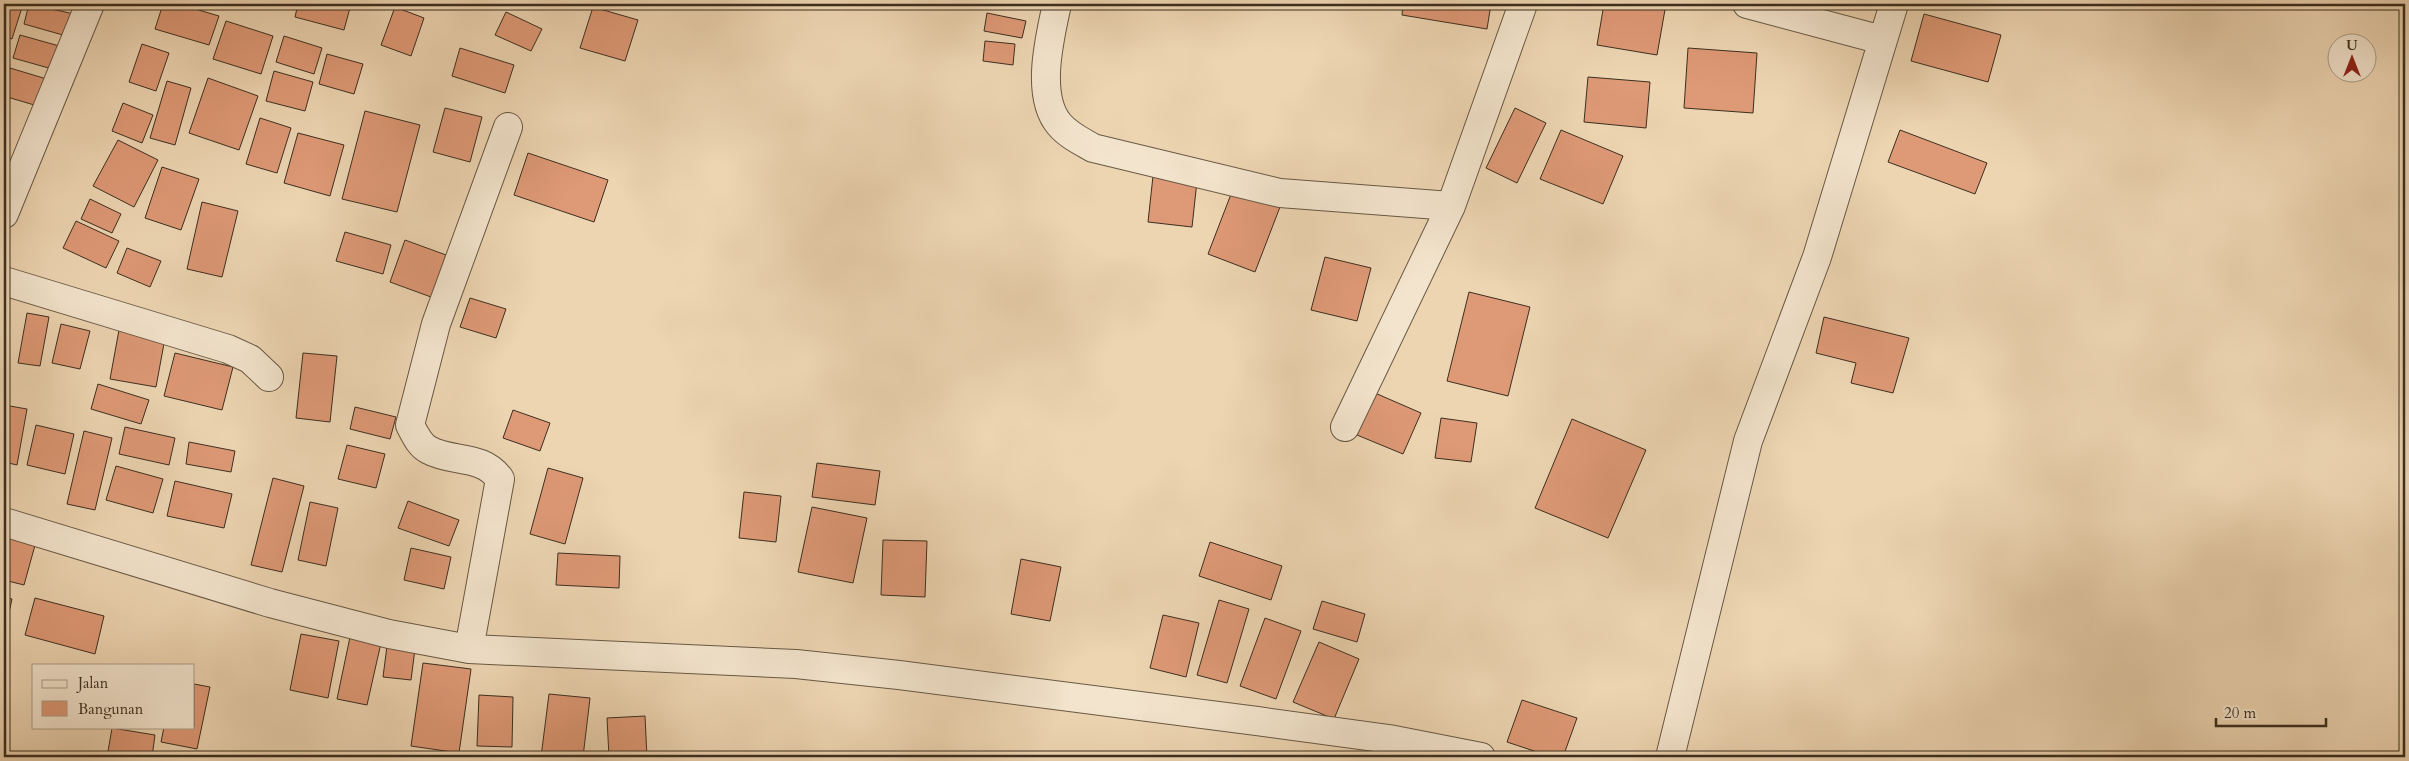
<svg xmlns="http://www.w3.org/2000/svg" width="2409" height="761" font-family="Cardo,serif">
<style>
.building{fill:#de9976;stroke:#3c2f1f}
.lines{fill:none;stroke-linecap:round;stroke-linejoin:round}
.minor-casing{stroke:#685844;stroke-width:30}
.minor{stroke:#f3e4cd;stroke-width:28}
</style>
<rect width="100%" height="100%" fill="#edd5b2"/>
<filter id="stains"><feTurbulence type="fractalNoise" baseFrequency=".004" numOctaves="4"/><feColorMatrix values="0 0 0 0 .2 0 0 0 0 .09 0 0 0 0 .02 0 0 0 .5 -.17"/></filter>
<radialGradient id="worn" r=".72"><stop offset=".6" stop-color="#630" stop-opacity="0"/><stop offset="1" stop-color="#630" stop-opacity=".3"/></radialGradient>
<path class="building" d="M4 4H23L12 39 4 36Z
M29 4 83 16 77 39 24 24Z
M163 4H178L219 16 209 45 155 29Z
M298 4H351L344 30 295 17Z
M1015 4H1034L1033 8Z
M1403 4H1491L1487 29 1402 15Z
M1604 4H1666L1657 55 1597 45Z
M2126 4H2142L2140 9Z
M395 7 424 18 411 56 381 45Z
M593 7 638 20 625 61 580 48Z
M506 12 542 29 531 51 495 35Z
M987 13 1026 21 1022 38 984 31Z
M1924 14 2001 35 1988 82 1911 61Z
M226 21 273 36 261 74 213 59Z
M20 35 70 49 63 72 13 58Z
M284 36 322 48 314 74 276 62Z
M985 41 1015 44 1013 65 983 61Z
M142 44 169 53 156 91 129 82Z
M460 48 514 65 505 93 452 76Z
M1688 48 1757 53 1753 113 1684 108Z
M327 54 363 64 354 94 319 84Z
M10 68 60 83 51 110 4 96Z
M274 71 313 82 305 111 266 101Z
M1588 77 1650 82 1646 128 1584 122Z
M208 78 258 96 239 150 189 133Z
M167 81 191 88 175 145 150 138Z
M123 103 153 115 142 143 112 131Z
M445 108 482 117 470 162 433 152Z
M1515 108 1546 123 1517 183 1486 168Z
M365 111 420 125 397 212 342 199Z
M260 118 291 128 277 173 246 164Z
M1561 130 1623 156 1603 204 1540 179Z
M1900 130 1987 163 1975 194 1888 162Z
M298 133 344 145 330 196 284 183Z
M118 140 158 160 134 207 93 186Z
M528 153 608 180 594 222 514 195Z
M162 167 199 179 181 230 145 218Z
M1153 176 1197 181 1192 227 1148 222Z
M1233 189 1280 207 1255 272 1208 254Z
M90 199 121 214 112 233 81 219Z
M202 202 238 211 222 277 187 269Z
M76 221 119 241 106 268 63 248Z
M345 232 391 245 383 274 336 261Z
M405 240 446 255 431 297 390 282Z
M127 248 161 261 150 287 117 273Z
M1325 257 1371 268 1357 321 1311 310Z
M1469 292 1530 307 1508 396 1447 381Z
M470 298 506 309 496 338 460 327Z
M27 313 49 317 40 366 18 363Z
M1824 317 1909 338 1893 393 1851 383 1856 363 1816 353Z
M61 324 90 331 80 369 52 363Z
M119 330 165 338 156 387 110 379Z
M175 353 233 367 222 410 164 396Z
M303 353 337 356 330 422 296 418Z
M98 384 149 400 141 424 91 409Z
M1375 393 1421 413 1403 454 1357 435Z
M4 405 27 409 17 465 4 462Z
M355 407 396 417 390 439 350 429Z
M513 410 550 423 540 451 503 438Z
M1441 418 1477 423 1471 462 1435 458Z
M1572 419 1646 450 1608 538 1535 508Z
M36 425 74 434 65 474 27 465Z
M125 427 175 438 169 465 119 454Z
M84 431 112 438 95 510 67 504Z
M189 442 235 451 231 472 186 464Z
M347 445 385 454 376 488 338 479Z
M817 463 880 471 875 505 812 497Z
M116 466 163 479 153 513 106 500Z
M548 468 583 478 565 544 530 534Z
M273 478 304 486 282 572 251 565Z
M175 481 232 494 224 528 167 516Z
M744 492 781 496 776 542 739 538Z
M408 501 459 520 449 546 398 528Z
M310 502 338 508 326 566 298 560Z
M812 507 867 518 853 583 798 572Z
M4 529 37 538 24 585 4 580Z
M883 540 927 541 925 597 881 595Z
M1210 542 1282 566 1271 600 1199 576Z
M411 548 451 557 444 589 404 580Z
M558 553 620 556 619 588 556 585Z
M1021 559 1061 567 1050 621 1011 614Z
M4 597 12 599 5 631 4 630Z
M35 598 104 616 95 654 25 635Z
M1219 600 1249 609 1227 683 1197 675Z
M1322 601 1365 614 1357 642 1313 629Z
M1163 615 1199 623 1186 677 1150 668Z
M1265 618 1301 631 1276 699 1240 686Z
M301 634 339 641 328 698 290 690Z
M350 637 381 643 367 705 337 699Z
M1319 642 1359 659 1334 719 1293 702Z
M387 646 415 649 411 680 383 677Z
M423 663 471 669 459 753 411 746Z
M194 684 210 687 197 749 161 742 164 727H194Z
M549 694 590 698 583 757H541Z
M479 695 513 697 512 747 477 746Z
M1522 700 1577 718 1563 757H1552L1507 742Z
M645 716 647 757H609L607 718Z
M112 728 155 735 152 757H107Z"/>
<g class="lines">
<g class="minor-casing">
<path id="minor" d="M1057 4C1050 37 1035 95 1059 124 1068 135 1081 141 1093 148L1280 193 1451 206
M1747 4 1882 40
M4 214 90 4
M4 281 228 349 250 359 269 377
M1345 427 1451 206 1523 4
M4 522 270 603 389 634 469 649 796 664 899 675 1257 721 1389 739 1481 757
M469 649 500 479C482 454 453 463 429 450 419 445 415 434 410 425L436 324 508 127
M1670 757 1748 441 1817 257 1894 4"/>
</g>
<use href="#minor" class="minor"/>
</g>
<rect width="2409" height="761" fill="none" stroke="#edd5b2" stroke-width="20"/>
<rect x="5" y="5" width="2399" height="751" fill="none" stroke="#3c2f1f" stroke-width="2.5"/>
<rect x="10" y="10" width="2389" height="741" fill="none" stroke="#3c2f1f"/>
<rect x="32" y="664" width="162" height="65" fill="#f3e4cd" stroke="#aa9c87"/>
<rect x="42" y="680" width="25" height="8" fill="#f3e4cd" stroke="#aa9c87"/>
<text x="78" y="688" font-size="15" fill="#3c2f1f">Jalan</text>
<rect x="42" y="701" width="25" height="15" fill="#de9976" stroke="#aa9c87"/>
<text x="78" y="714" font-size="15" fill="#3c2f1f">Bangunan</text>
<g transform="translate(2352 58)"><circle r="24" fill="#f3e4cd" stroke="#aa9c87"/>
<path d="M0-4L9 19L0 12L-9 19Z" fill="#8f2418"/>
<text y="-8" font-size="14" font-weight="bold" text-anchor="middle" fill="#3c2f1f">U</text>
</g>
<path d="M2216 718v8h110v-8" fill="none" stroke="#3c2f1f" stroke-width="2.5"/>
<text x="2224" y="718" font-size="15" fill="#3c2f1f" stroke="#f3e4cd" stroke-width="4" paint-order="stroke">20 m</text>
<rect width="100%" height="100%" filter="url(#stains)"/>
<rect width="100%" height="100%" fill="url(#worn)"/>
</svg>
